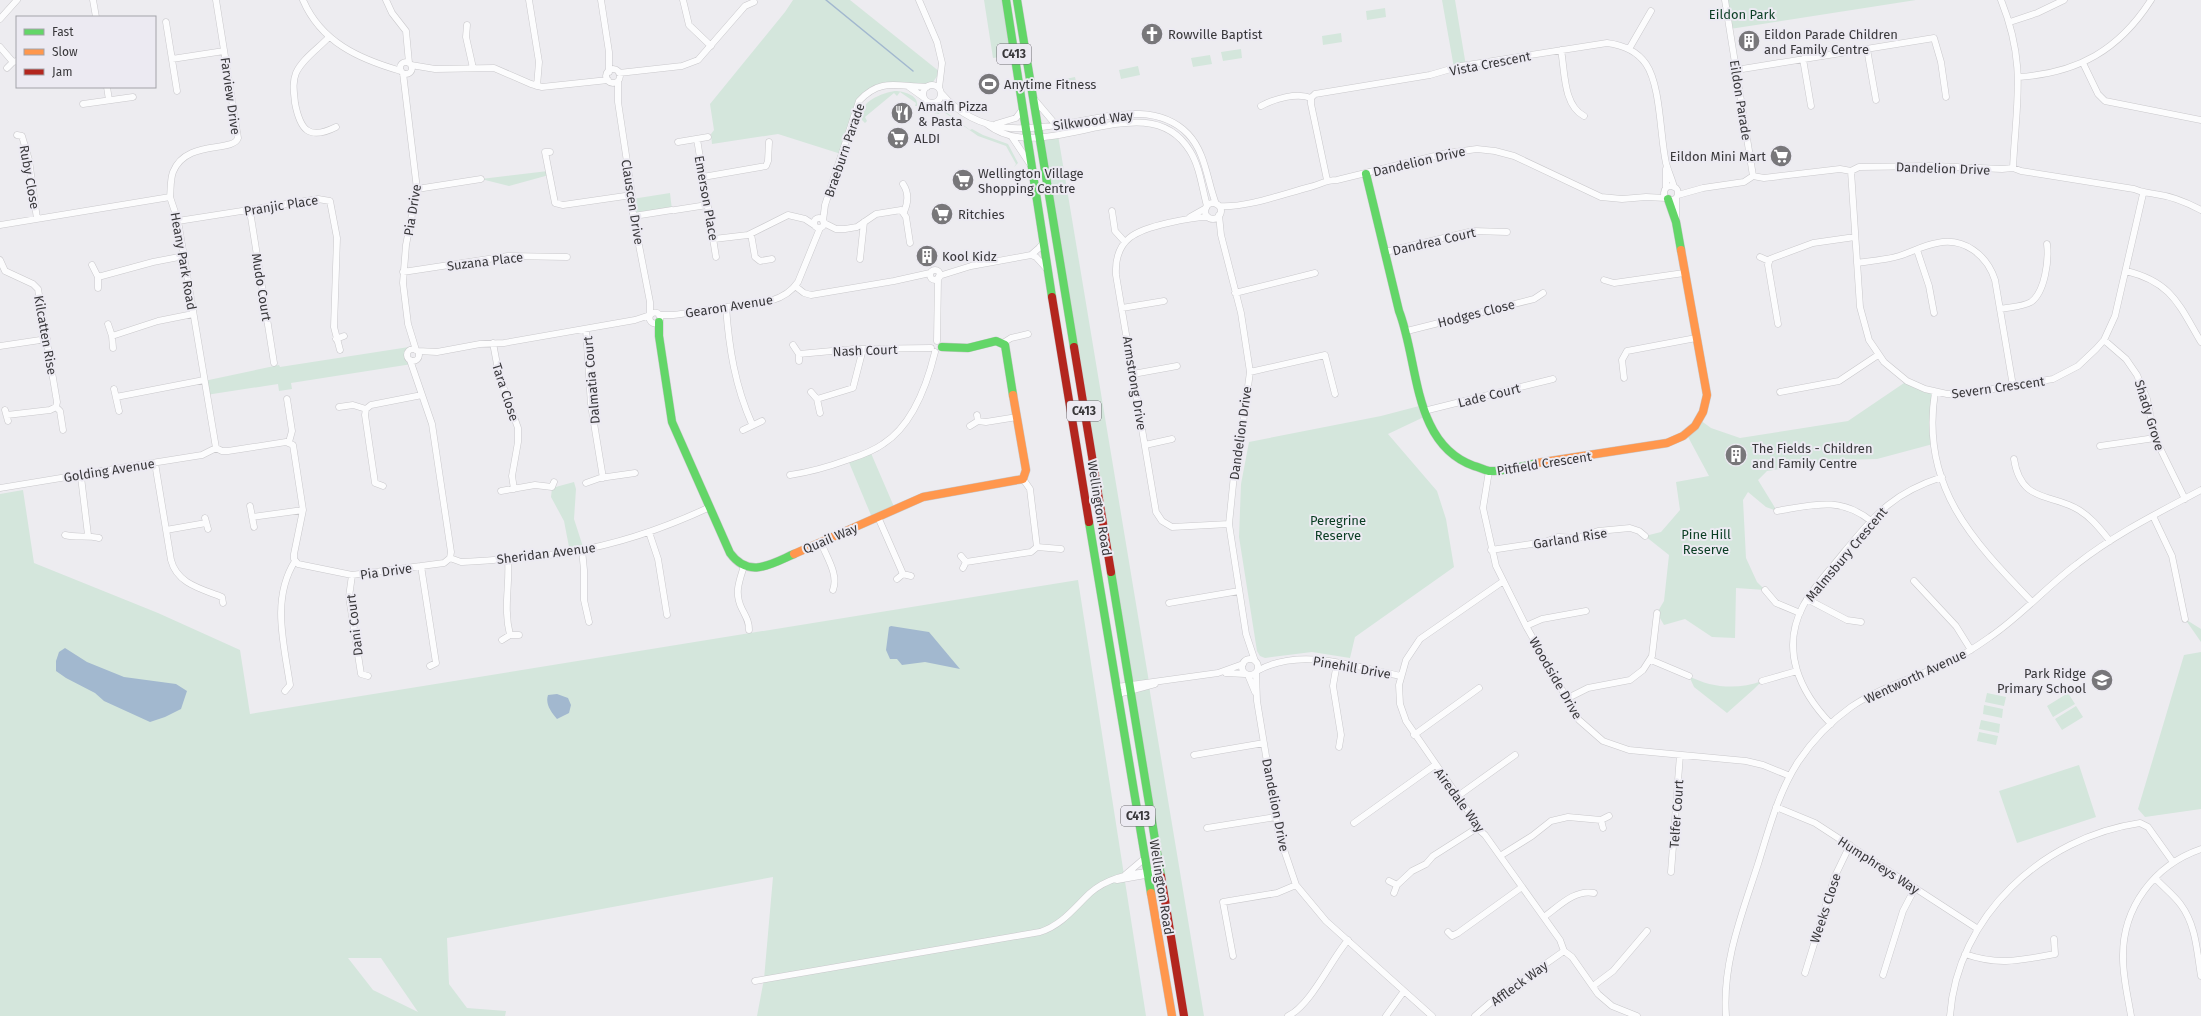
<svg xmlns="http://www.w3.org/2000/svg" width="2201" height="1016" font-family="'Fira Sans',sans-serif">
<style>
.green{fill:#d4e6dc;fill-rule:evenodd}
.water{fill:#a2b8cf}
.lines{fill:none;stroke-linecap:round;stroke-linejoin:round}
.stream{stroke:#a2b8cf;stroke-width:1.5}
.street-casing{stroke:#c9c8cb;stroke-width:7}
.fast-casing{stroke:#c9c8cb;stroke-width:9}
.slow-casing{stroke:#c9c8cb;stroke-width:9}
.jam-casing{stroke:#c9c8cb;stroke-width:9}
.street{stroke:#fcfcfd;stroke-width:6}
.fast{stroke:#63d668;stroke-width:8}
.slow{stroke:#ff974d;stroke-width:8}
.jam{stroke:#b3261e;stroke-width:8}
.labels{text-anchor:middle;stroke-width:4;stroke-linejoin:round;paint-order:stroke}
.shield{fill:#eceaf2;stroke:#6f6d72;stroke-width:1}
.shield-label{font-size:12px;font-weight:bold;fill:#39383b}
.park-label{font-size:13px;fill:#0a3d23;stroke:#eceaf2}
.poi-label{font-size:13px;fill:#39383b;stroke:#eceaf2;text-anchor:start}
.street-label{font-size:13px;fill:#39383b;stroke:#eceaf2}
</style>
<rect width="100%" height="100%" fill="#edecf0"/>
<path class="green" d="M793 0H850L940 72 931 85 889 84 863 97 841 154 778 134 712 144 711 134 714 130 710 104 785 12Z
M984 0H1006L1014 55 993 58Z
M1442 0H1455L1466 66 1454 68Z
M1725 0H1916L1730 29Z
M1385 8 1386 17 1367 20 1366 11Z
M1341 33 1342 42 1323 45 1322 36Z
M1241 49 1242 58 1223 61 1221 52Z
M1210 55 1212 64 1193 67 1191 58Z
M1138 66 1140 75 1121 79 1119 70Z
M1075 77 1077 86 1058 90 1056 81Z
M897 91C906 92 919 96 917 106H915L916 103 900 92 897 96 894 93 865 117 867 121 865 123 862 120C855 103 885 91 897 91Z
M942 109 970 130 972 129 983 135 1008 144 1018 163 1014 167 1016 164 1006 146 978 136 941 110 939 114 934 113Z
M1058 135 1149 682 1129 685 1039 137Z
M548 171 549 175 509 186 481 179Z
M670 193 672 210 634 216 632 199Z
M409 347 407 356 412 364 291 383 292 389 279 391 278 384 206 395 204 381 279 365 280 367Z
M1907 381 1935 392 1933 444 1877 459 1837 460 1767 471 1758 480 1777 511 1766 507 1748 492 1743 500 1746 558 1757 582 1765 590 1736 588 1735 638 1712 637 1685 619 1664 625 1657 613 1664 601 1669 555 1645 536 1661 532 1680 510 1676 482 1709 476 1687 435 1700 420 1711 428 1740 438 1848 421Z
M1423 405 1426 416 1388 434 1437 491 1446 519 1454 567 1355 637 1350 658 1312 652 1265 658 1260 656 1257 651 1239 537 1241 484 1249 442 1381 416Z
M870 451 895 509 873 520 848 460Z
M574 482 576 489 574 519 584 550 570 552 564 521 551 497 552 488Z
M23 490 34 563 158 613 240 650 250 714 1078 580 1146 1016H757L764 979 773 877 447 938 449 984 467 1008 506 1011 505 1016H0V494ZM348 958H381L418 1012 373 990Z
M2185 619 2201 629V642Z
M2201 652V809L2145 817 2138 809 2184 655Z
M1689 676C1711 688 1738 690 1762 681L1754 689 1727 713 1694 687Z
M1149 684 1150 692 1204 1016H1184L1130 692Z
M1987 693 2006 697 2004 706 1985 702Z
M2068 693 2075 704 2053 717 2047 706Z
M1984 705 2003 709 2002 718 1983 714Z
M2076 706 2083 717 2062 730 2055 719Z
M1981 720 2000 724 1999 733 1979 729Z
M1979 732 1998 736 1996 745 1977 741Z
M2079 765 2096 817 2017 843 1999 791Z"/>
<path class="water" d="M891 626 929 632 960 669 925 662 902 665 897 659H890L886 650 889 627Z
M65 648 87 662 124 677 176 684 187 691 181 709 165 717 150 722 104 701 95 693 66 678 56 671V661L59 652Z
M557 694 568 698 571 705 569 713 557 719C551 712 545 704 548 695Z"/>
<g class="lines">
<path class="stream" d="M826 0 913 71"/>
<g class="street-casing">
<path id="street" d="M93 0 96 17
M303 0C321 42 359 59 401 71
M386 0 392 13 406 31 409 63
M529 0 539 62 537 86
M601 0 609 52V72
M683 0 689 25 711 46
M919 0 937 42 942 63 939 88
M1725 0 1753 176
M2001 0C2027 65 2016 102 2013 168
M0 19 17 0
M166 22 177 91
M2010 22 2037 13 2064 0
M467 25 466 37 473 68
M329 37C319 48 302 59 296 73 292 83 294 92 295 103 300 129 308 141 336 127
M0 47 13 62
M1629 49 1651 11
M1867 49 1876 100
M1561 50C1565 71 1563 105 1584 116
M172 59 224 51
M1803 59 1811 106
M400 68a6 6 0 1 1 12 0a6 6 0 1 1-12 0Z
M2083 63 2098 94 2105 101 2201 120
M411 65 435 69 494 68 531 84 542 87 608 80
M7 68 13 62 17 61
M606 76a7 7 0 1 1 14 0a7 7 0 1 1-14 0Z
M1736 70 1934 38 1941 62 1946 97
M403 73 417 189 406 245 403 283 408 324 416 350
M619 73 682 66 698 60 745 6 754 2
M2019 77C2078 73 2119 50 2151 0
M618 82V102L632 195V209L650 302V314
M923 94a9 9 0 1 1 18 0a9 9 0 1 1-18 0Z
M107 87 109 100
M909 87 923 97
M941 93C1014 179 1129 73 1188 134 1206 153 1207 181 1216 204
M1034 99 1056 125
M83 104 133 97
M1261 106C1274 99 1297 92 1311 98
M996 124 1016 118 1023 109
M988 125C1045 169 1147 80 1190 151 1200 167 1202 188 1207 206
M17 135 22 136 29 160 37 219
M1012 137 1030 164
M697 139 716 257
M678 142 708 137
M550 152H545L555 203 563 205 632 195
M1851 171 1860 307 1869 340 1884 362 1907 381 1925 389 1947 394H1963L2053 379 2078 366 2096 349 2104 340 2115 316 2143 194
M703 177 766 166 768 161 769 142
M1327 180 1311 104V98L1315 94 1430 75 1461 66 1607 43C1623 45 1637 51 1646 64 1661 86 1660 137 1666 163 1668 171 1672 179 1674 187
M903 184C909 193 908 203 904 212
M1664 193a7 7 0 1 1 14 0a7 7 0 1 1-14 0Z
M1666 188V169
M417 189 481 179
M1678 195 1703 188 1744 182 1753 176 1764 178 1840 169 1851 171 1859 167 1934 166 2002 169 2013 168 2021 171 2134 189C2143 193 2145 192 2155 194 2170 196 2188 203 2201 210
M170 197 178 221 216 448
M170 197C171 189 170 180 173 172 186 139 233 153 238 138L216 0
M1205 211a8 8 0 1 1 16 0a8 8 0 1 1-16 0Z
M1219 206C1246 208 1283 194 1310 187 1322 184 1325 180 1337 180L1447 153 1477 149 1495 151 1514 156 1601 197 1622 199 1646 197 1666 198
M675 210 707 205
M250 211 274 363
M1112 211 1115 231 1125 242
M1219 215 1221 235 1241 313 1250 372 1240 445 1234 475 1229 524 1246 634 1255 661
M634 216 672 210
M1676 216V198
M1190 217 1206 208
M1208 217C1194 217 1181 220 1168 223 1137 230 1114 238 1116 275L1156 512 1162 521 1172 527 1229 524
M814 223a5 5 0 1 1 10 0a5 5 0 1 1-10 0Z
M178 221 318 199 330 201 337 238 334 327 340 350
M823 221 825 205 859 101C881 77 898 87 927 87
M824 223 836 229H845L857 227 876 214 901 210 906 217 910 243
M0 225 170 197
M751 234 755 257 760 261 772 259
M714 239 748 235 788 215 805 219 814 225
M1917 250 1929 286 1934 313
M1385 252 1473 231 1507 232
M1031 255 1036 257 1046 268
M1760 257 1769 261
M860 259 864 222
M0 260 5 271 33 284 38 289 57 402 56 407 50 410 7 415
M1857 263C1871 261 1886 260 1899 256 1912 252 1924 245 1937 243 1964 237 1987 255 1995 280L2013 386
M92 265 98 277V288
M930 275a5 5 0 1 1 10 0a5 5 0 1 1-10 0Z
M2126 271C2172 282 2179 305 2201 342
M403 272 508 256 567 257
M939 276 971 266 1031 255 1039 248 1044 242
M98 277 153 262 184 256
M1604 280 1614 283 1684 273
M795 286 804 293 811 295 894 281 930 273
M1235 293 1315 273
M726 307C729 348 735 386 752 424
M1122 308 1164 301
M2001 309C2010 307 2022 307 2031 302 2045 292 2049 260 2047 244
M649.5 318a5.5 5.5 0 1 1 11 0a5.5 5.5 0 1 1-11 0Z
M659 315H673C690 313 707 310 724 307 749 304 782 306 798 282L820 228
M108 324 112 336 113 348
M1778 324 1768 265 1770 259 1813 243 1855 237
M586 329 591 405 603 478
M1407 331 1534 299 1543 293
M112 336 158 321 193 314
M336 339 344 336
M2104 340 2126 359 2137 375 2147 399 2155 438 2185 499
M937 341 938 278
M493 343 499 375 518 428V442L512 476 514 489
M1003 343 1011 338 1028 334
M793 345 799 354V361
M0 346 47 339
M407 355a6 6 0 1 1 12 0a6 6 0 1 1-12 0Z
M418 351 437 352 480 344 504 343 635 320 650 315
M799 354 854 349 931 348
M1250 372 1325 355 1335 394
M1133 374 1177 366
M1624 378 1622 360 1627 351 1696 338
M114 389 119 411
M811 392 817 399 820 413
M1780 392 1839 381 1878 355
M1935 392C1920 486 1972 540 2032 602
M116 397 204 380
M287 399 292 431 289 442
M817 399 853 388 863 349
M56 407 60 411 63 430
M339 407 353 405 366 409
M5 410 8 421
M1424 411 1553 379
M978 421 986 422 1017 417
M970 426 978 421 977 415
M743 430 762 421
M1145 445 1172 439
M2100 446 2155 438
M216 448 222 451H228L286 442 293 445 303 510 294 554V559L298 564 352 575 444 563 450 558 451 552 432 424 410 360
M2014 459C2021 504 2052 493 2079 510 2092 518 2100 529 2110 541
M155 463 171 560C177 584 202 589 222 597L223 603
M1489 471 1483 508 1496 566 1526 626 1579 720 1603 741 1629 750 1746 761 1763 765 1790 776
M790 475C810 472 828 467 847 460 859 456 872 452 883 444 913 425 927 385 935 352
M81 477 88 535
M586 483 600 478 635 473
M383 486 375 483 365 415 366 409 371 405 422 395
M0 488 73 476 81 477 89 473 202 455 216 448
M501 491 535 485 552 487 554 482
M250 506 254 527
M1777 511C1813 505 1840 496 1871 521
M2153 516 2172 556 2185 619
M252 517 303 510
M878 517 903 574
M205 518 208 529
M166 530 206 523
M649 532 658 559 667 615
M65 535C76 538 88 535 99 538
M821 542C826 557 839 574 833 590
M1037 547 1061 549
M582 550 584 570V600L589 622
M1491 550 1545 542 1558 537 1578 538 1598 531 1630 528 1639 531 1645 536
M961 556 966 562 963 568
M450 558 461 562C497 560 534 558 570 552 619 544 665 528 710 507
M508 559C510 586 503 607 510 635
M966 562 1031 552 1037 547 1030 489 1023 479
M421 566 436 663 430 666
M744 566C739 582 734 593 742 609 746 617 749 621 749 630
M352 575 349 597 361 674 368 676
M897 579 903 574 911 576
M1914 581 1956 626 1971 650
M1502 582 1420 639 1406 660 1399 685 1400 704 1406 721 1473 818 1477 828 1485 835 1560 940 1564 951 1572 957 1598 994 1612 1006 1637 1016
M1765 590 1776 603 1800 613
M1807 599 1847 620 1861 622
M1169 603 1239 591
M1526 626 1542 619 1586 611
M502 640 510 635H519
M1242 667a8 8 0 1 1 16 0a8 8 0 1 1-16 0Z
M1651 660 1689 676
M1337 663 1333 686 1341 735 1339 747
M1257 671C1301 646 1355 667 1401 676
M1226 673 1245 674
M1256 673 1257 701 1279 835 1296 885 1326 921 1432 1016
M1248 675 1255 692
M1762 681 1797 671
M1117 687 1218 673 1243 664
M285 691 290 685C284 644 271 599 295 561
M1118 694 1155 684
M1566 699 1588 688 1630 680 1643 670 1652 656 1657 613
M1831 724C1800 692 1780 650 1803 606 1814 586 1831 569 1845 551 1877 513 1893 493 1942 477
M1414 735 1479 688
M1194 755 1264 743
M1458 796 1515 755
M1776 807 1815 823 1978 929
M1601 820 1603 828
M1354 823 1435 765
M1207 828 1276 817
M1500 856 1532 836 1551 821 1568 817 1601 820 1609 816
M1671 872 1680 755
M1125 875 1145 858
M2155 878C2163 887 2174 895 2181 905 2196 925 2197 952 2201 976
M1117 880 1151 874
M1389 881 1397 885
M1394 893 1397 885 1412 871 1426 864 1433 856 1477 828
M1544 917C1559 906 1575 889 1594 893
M1448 932 1452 936 1458 933 1522 887
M1965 954C1999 966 2021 960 2055 954L2054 939
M1233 956 1223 902 1277 893 1296 885
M1805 973 1835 876 1850 845
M1883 975 1903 911 1915 888
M755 981 1040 932C1062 925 1074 908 1090 893 1108 877 1136 872 1160 871
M1593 986 1613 971 1647 931
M1288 1016C1311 1005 1330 961 1348 940
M1386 1016 1404 991
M1475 1016 1490 1003 1564 951
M1726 1016C1722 963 1742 914 1758 864 1769 829 1778 793 1798 762 1812 741 1830 722 1851 707 1880 687 1915 678 1947 663 1962 656 1976 647 1990 637 2021 616 2046 587 2077 564 2115 534 2158 513 2201 490
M1950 1016C1957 916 2043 837 2140 823L2148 827 2173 862
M2131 1016C2128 997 2123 978 2123 958 2122 908 2154 865 2201 849"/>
</g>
<g class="fast-casing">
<path id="fast" d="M1006 0 1052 297
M1017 0 1074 347
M1366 174 1399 311C1419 362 1412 444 1474 466 1479 467 1484 470 1489 471 1501 472 1524 466 1537 463
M1668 199 1676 222 1681 250
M659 322V336L672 422 730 553C749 579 771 564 794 554
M942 347 968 348 996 341 1005 345 1013 395
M1089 522 1151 893
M1111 572 1161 876"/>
</g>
<g class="slow-casing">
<path id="slow" d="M1537 463 1667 443 1683 436 1695 426 1703 412 1707 395 1681 250
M794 554 923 497 1023 479 1026 470 1013 395
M1151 893 1172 1016"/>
</g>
<g class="jam-casing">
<path id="jam" d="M1052 297 1089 522
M1074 347 1111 572
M1161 876 1184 1016"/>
</g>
<use href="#street" class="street"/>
<use href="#fast" class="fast"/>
<use href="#slow" class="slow"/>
<use href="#jam" class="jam"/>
</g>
<defs>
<g id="church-disc" transform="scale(1.15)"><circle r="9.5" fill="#78777a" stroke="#eceaf2"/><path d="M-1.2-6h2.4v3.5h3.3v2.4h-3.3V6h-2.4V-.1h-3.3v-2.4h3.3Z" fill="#fff"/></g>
<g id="building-disc" transform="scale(1.15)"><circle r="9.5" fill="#78777a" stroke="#eceaf2"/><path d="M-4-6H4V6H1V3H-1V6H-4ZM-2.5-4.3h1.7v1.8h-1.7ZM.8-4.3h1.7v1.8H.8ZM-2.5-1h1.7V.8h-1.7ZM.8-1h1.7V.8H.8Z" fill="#fff"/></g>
<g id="stadium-disc" transform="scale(1.15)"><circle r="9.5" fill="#78777a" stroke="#eceaf2"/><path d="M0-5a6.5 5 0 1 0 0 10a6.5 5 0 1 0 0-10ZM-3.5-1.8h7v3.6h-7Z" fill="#fff"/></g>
<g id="restaurant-disc" transform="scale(1.15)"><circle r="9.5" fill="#78777a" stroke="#eceaf2"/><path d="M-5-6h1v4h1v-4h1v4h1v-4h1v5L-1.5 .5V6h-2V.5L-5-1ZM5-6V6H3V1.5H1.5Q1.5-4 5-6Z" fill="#fff"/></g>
<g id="supermarket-disc" transform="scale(1.15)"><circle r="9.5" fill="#78777a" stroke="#eceaf2"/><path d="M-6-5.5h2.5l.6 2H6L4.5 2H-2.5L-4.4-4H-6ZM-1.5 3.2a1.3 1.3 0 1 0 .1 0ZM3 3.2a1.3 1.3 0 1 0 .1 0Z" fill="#fff"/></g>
<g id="school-disc" transform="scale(1.15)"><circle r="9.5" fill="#78777a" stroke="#eceaf2"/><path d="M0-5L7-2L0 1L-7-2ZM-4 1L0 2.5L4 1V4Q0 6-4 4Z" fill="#fff"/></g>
</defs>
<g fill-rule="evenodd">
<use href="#church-disc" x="1152" y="34"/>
<use href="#building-disc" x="1749" y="41"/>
<use href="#stadium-disc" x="989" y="84"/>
<use href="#restaurant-disc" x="902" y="113"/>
<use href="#supermarket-disc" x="898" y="138"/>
<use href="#supermarket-disc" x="1781" y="156"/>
<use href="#supermarket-disc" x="963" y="180"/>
<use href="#supermarket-disc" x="942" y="214"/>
<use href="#building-disc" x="927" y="256"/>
<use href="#building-disc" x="1736" y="455"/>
<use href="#school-disc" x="2102" y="680"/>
</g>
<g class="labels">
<g class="shield">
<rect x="997" y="44" width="34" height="20" rx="3"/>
<rect x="1067" y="401" width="34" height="20" rx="3"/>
<rect x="1121" y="806" width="34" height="20" rx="3"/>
</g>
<g class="shield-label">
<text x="1014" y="58">C413</text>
<text x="1084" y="415">C413</text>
<text x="1138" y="820">C413</text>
</g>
<g class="park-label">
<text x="1742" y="19">Eildon Park</text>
<text x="1338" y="525">Peregrine<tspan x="1338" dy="15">Reserve</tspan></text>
<text x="1706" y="539">Pine Hill<tspan x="1706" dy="15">Reserve</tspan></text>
</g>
<g class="poi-label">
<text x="1168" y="39">Rowville Baptist</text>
<text x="1764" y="39">Eildon Parade Children<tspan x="1764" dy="15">and Family Centre</tspan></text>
<text x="1004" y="89">Anytime Fitness</text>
<text x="918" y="111">Amalfi Pizza<tspan x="918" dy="15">&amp; Pasta</tspan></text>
<text x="914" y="143">ALDI</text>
<text x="1766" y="161" text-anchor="end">Eildon Mini Mart</text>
<text x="978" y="178">Wellington Village<tspan x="978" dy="15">Shopping Centre</tspan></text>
<text x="958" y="219">Ritchies</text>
<text x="942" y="261">Kool Kidz</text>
<text x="1752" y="453">The Fields - Children<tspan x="1752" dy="15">and Family Centre</tspan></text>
<text x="2086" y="678" text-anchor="end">Park Ridge<tspan x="2086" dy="15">Primary School</tspan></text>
</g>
<g class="street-label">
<text transform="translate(1490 63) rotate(-11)" y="5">Vista Crescent</text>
<text transform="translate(231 96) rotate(82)" y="5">Farview Drive</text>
<text transform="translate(1741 100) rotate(81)" y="5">Eildon Parade</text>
<text transform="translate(1093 120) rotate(-8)" y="5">Silkwood Way</text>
<text transform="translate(844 150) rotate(-71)" y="5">Braeburn Parade</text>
<text transform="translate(1419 161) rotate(-13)" y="5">Dandelion Drive</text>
<text transform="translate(1943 168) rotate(2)" y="5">Dandelion Drive</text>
<text transform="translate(30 177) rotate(80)" y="5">Ruby Close</text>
<text transform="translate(707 198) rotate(80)" y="5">Emerson Place</text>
<text transform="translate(633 202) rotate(81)" y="5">Clauscen Drive</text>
<text transform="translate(281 205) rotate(-9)" y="5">Pranjic Place</text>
<text transform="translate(412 210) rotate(-81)" y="5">Pia Drive</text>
<text transform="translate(1434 241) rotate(-13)" y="5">Dandrea Court</text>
<text transform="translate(184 261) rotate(80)" y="5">Heany Park Road</text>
<text transform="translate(485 261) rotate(-7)" y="5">Suzana Place</text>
<text transform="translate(262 287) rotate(81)" y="5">Mudo Court</text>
<text transform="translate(729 306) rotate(-9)" y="5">Gearon Avenue</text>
<text transform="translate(1476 313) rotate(-14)" y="5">Hodges Close</text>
<text transform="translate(46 335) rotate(80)" y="5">Kilcatten Rise</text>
<text transform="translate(865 350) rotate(-2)" y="5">Nash Court</text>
<text transform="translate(591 380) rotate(-95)" y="5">Dalmatia Court</text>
<text transform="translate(1135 383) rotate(81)" y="5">Armstrong Drive</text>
<text transform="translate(1998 387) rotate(-8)" y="5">Severn Crescent</text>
<text transform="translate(506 392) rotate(72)" y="5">Tara Close</text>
<text transform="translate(1489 395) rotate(-14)" y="5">Lade Court</text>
<text transform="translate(2150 415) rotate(73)" y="5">Shady Grove</text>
<text transform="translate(1240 433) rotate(-82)" y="5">Dandelion Drive</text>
<text transform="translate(1544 463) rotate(-9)" y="5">Pitfield Crescent</text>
<text transform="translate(109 470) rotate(-9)" y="5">Golding Avenue</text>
<text transform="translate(1100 508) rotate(81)" y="5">Wellington Road</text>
<text transform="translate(830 538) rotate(-23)" y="5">Quail Way</text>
<text transform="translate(1570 538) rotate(-9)" y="5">Garland Rise</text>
<text transform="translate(546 553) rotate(-7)" y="5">Sheridan Avenue</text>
<text transform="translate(1846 554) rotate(-50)" y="5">Malmsbury Crescent</text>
<text transform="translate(386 571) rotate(-8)" y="5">Pia Drive</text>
<text transform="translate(354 625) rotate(-97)" y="5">Dani Court</text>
<text transform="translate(1352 667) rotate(10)" y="5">Pinehill Drive</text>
<text transform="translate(1915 676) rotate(-25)" y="5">Wentworth Avenue</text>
<text transform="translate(1556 678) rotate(60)" y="5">Woodside Drive</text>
<text transform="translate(1460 800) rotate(54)" y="5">Airedale Way</text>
<text transform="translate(1276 805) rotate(79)" y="5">Dandelion Drive</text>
<text transform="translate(1676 814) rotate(-86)" y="5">Telfer Court</text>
<text transform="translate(1879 865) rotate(33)" y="5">Humphreys Way</text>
<text transform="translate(1162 887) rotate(81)" y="5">Wellington Road</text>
<text transform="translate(1825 908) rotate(-72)" y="5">Weeks Close</text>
<text transform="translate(1519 983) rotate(-36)" y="5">Affleck Way</text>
</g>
</g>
<rect x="16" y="16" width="140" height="72" fill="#eceaf2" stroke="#a4a3a9"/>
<rect x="24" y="29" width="20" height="6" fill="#63d668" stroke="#a4a3a9"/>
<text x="52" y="36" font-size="12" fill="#39383b">Fast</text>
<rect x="24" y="49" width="20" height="6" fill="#ff974d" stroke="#a4a3a9"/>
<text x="52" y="56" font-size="12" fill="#39383b">Slow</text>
<rect x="24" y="69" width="20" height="6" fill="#b3261e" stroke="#a4a3a9"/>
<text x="52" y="76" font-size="12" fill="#39383b">Jam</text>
</svg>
